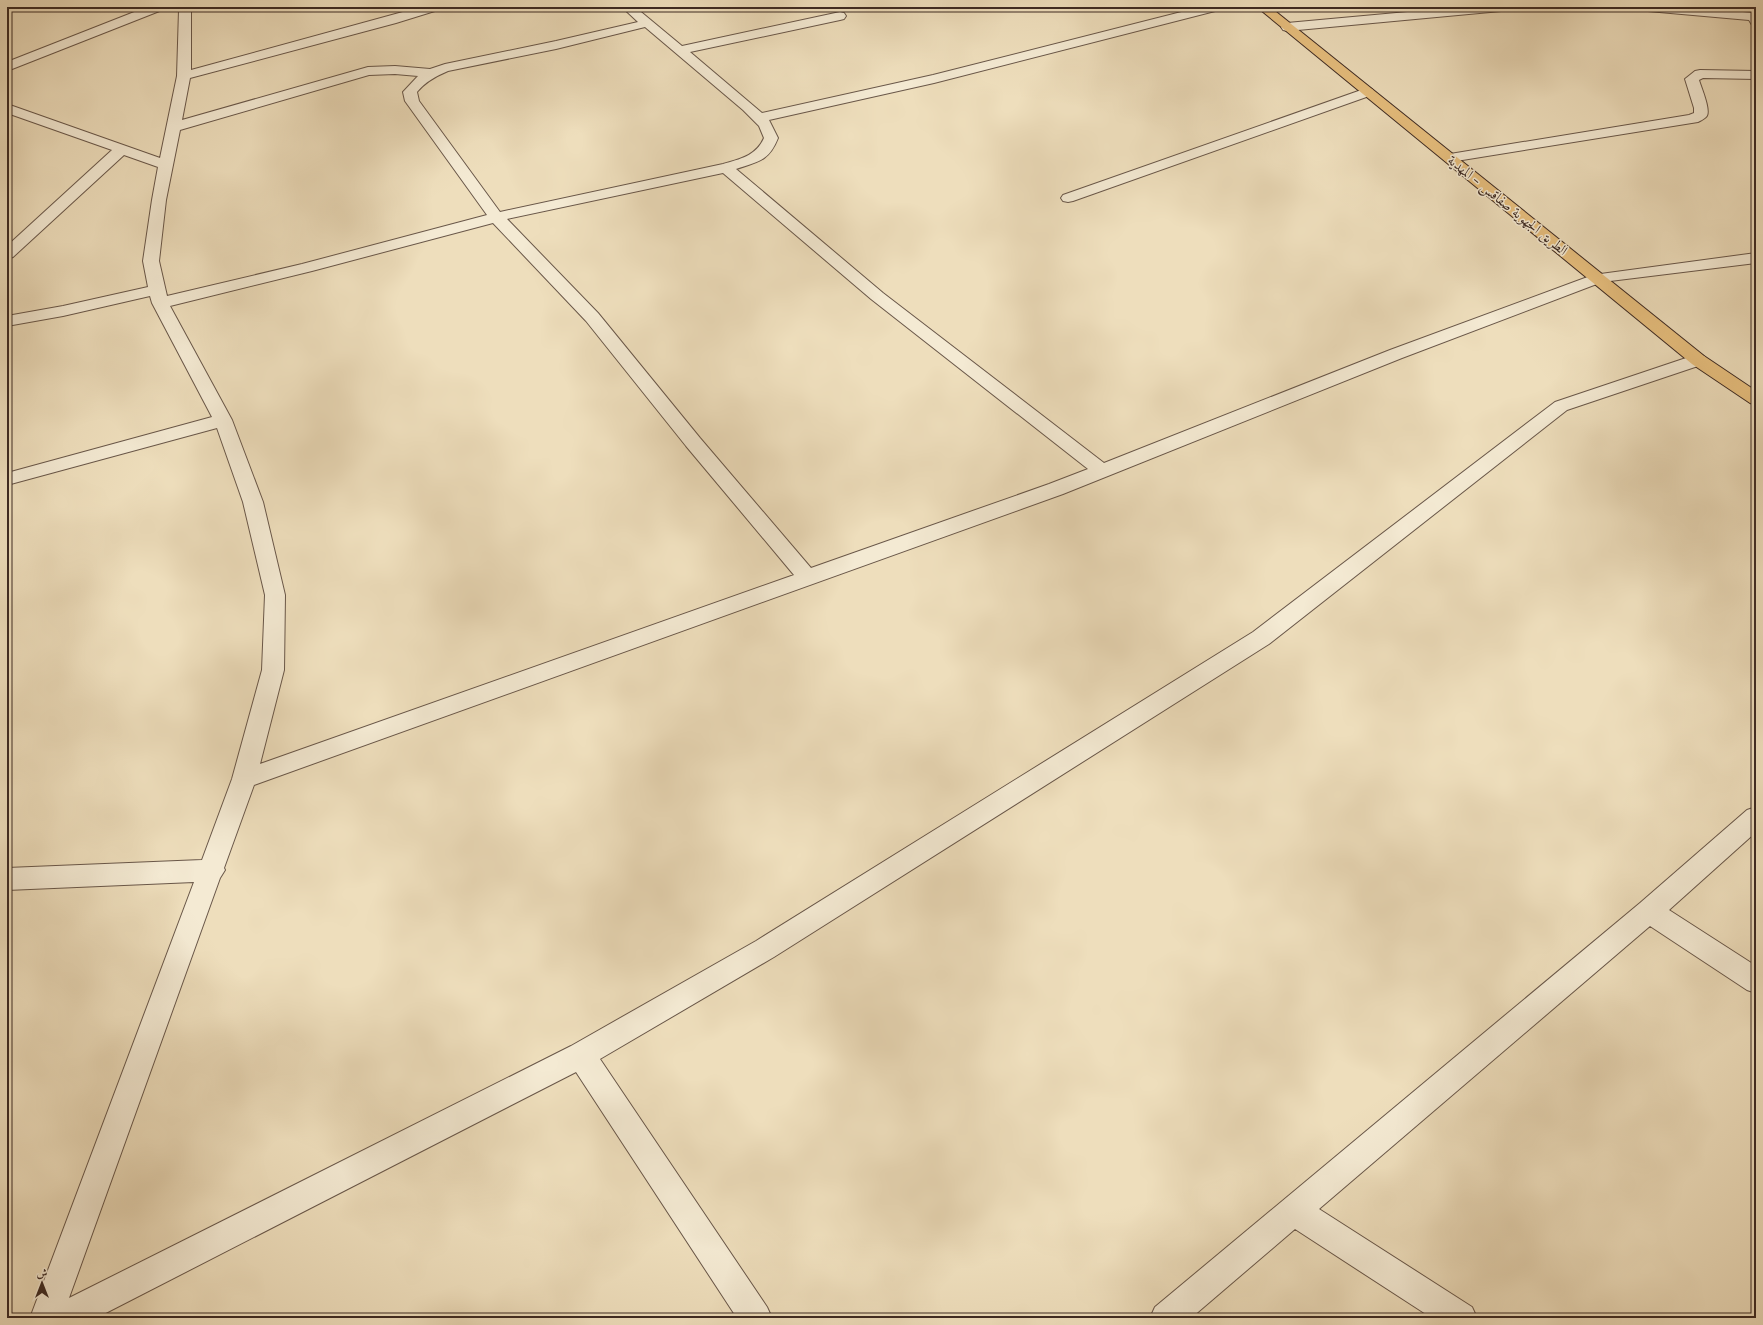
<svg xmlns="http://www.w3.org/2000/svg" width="1763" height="1325" font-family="Cardo,Amiri,serif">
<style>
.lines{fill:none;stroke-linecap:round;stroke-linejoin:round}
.minor-casing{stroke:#695749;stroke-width:2}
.primary-casing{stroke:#3d2a23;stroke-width:2}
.minor{fill:#f4ead3;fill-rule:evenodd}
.primary{fill:#e7bf7e;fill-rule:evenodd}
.labels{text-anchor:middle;stroke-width:3;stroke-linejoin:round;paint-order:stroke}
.far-street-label{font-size:14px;fill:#3d2a23;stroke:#f4ead3}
</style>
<rect width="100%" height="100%" fill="#eedebc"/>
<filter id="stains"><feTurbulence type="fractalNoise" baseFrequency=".005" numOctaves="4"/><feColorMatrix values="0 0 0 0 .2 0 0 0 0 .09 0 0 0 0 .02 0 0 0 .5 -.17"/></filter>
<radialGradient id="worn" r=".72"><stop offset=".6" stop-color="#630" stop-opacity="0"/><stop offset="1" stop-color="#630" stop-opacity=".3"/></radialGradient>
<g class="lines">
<g class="minor-casing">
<path id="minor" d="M147 7H164L162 10 7 71V62Z
M177 7 191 8V70L421 7H440L438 10 396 23 190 78 182 120 368 67 395 66 430 69 445 64 556 41 638 22 622 7H635L682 46 840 12 844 13 846 16 844 19 840 20 690 52 762 113 933 75 1201 7H1221L1219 10 934 83 769 120 778 138C769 161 758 162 736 169L883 293 1104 463 1390 350 1593 275 1756 253V263L1602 282 1402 358 1063 494 254 785 224 868 225 870 220 878 69 1298 571 1046 756 941 1253 632 1555 402 1692 356 1698 355 1704 356 1707 360 1704 364 1567 410 1269 644 774 957 600 1059 767 1307 772 1318H737L576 1072 96 1318H30L194 882 7 890V868L202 860 232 779 262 670 265 595 243 502 217 428 7 485V473L212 417 152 303 150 296 63 316 7 326V316L63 306 148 287 143 261 152 200 158 167 124 155 13 257 7 259V246L112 150 7 113V104L160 158 177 76 179 10ZM645 27 743 110 759 126 764 138C756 156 740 159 723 164L500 212 419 101 417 92C425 82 436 76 448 71L556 49ZM395 74 418 76 403 92 405 101 487 215 302 264 167 296 159 261 166 200 180 130 369 75ZM723 173 871 299 1088 469 1049 484 811 568 700 438 598 313 507 219ZM493 223 586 321 686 446 794 575 260 764 284 670 285 595 263 502 232 420 170 306 312 271Z
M1462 7H1507L1505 10 1501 11 1287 31 1283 30 1281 27 1283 24 1287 23Z
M1642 7H1687L1754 13 1756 14V26L1752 25 1749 20 1648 11 1644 10Z
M1700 70 1756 71V79L1703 78 1699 80C1701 87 1712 112 1706 117 1704 119 1700 121 1698 122L1450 162 1445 161 1443 158 1445 155 1450 154 1689 115 1694 113V108L1685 79 1695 71Z
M1367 88 1372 89 1374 92 1372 95 1073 201 1068 202 1063 201 1061 198 1063 195Z
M1756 807V832L1669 910 1756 966V993L1747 990 1650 926 1319 1209 1472 1307 1477 1318H1432L1295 1229 1191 1318H1150L1155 1307 1640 903 1747 810Z"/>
</g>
<g class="primary-casing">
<path id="primary" d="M1257 7H1270L1704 356 1756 391V405L1750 403 1692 364Z"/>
</g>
<use href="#minor" class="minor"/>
<use href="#primary" class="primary"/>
</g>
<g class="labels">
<g class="far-street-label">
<text transform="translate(1508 205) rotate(39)" y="5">الطريق الجهوية صفاقس - المهدية</text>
</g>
</g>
<rect width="1763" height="1325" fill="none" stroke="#eedebc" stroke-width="24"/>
<rect x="8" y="8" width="1747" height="1309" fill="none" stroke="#3d2a23" stroke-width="2"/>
<rect x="12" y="12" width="1739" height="1301" fill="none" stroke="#3d2a23"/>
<g transform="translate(42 1283)" stroke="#f4ead3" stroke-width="3" paint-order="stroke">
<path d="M0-3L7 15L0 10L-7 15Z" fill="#3d2a23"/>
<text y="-6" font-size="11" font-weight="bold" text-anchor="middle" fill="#3d2a23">ش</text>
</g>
<rect width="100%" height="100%" filter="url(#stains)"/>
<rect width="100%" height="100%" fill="url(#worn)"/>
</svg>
